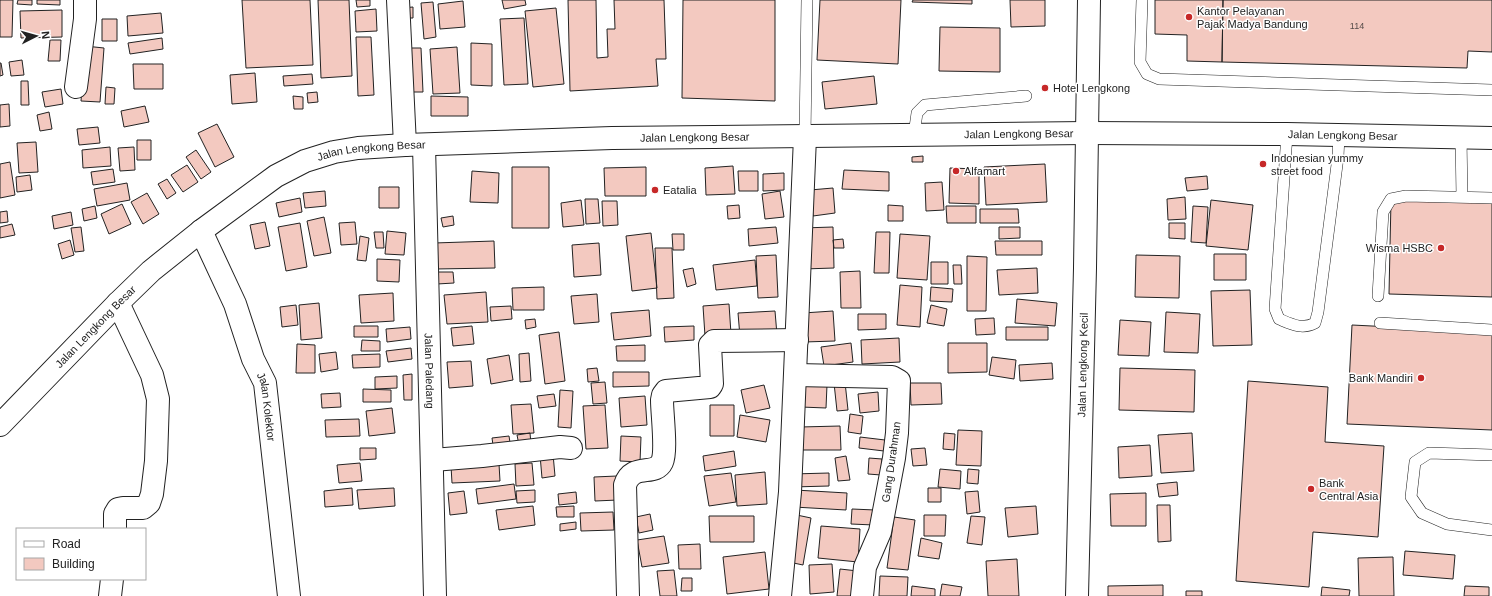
<svg xmlns="http://www.w3.org/2000/svg" width="1492" height="596" font-family="Arial,sans-serif">
<style>
.building{fill:#f3c9c0;stroke:#222}
.lines{fill:none;stroke-linecap:round;stroke-linejoin:round}
.service-casing{stroke:#222;stroke-width:12}
.minor-casing{stroke:#222;stroke-width:24}
.tertiary-casing{stroke:#222;stroke-width:24}
.secondary-casing{stroke:#222;stroke-width:24}
.service{stroke:#fff;stroke-width:11}
.minor{stroke:#fff;stroke-width:22}
.tertiary{stroke:#fff;stroke-width:22}
.secondary{stroke:#fff;stroke-width:22}
.poi-dot{fill:#c62828;stroke:#fff;stroke-width:1.5}
.labels{text-anchor:middle;stroke-width:3;stroke-linejoin:round;paint-order:stroke}
.number-label{font-size:9px;fill:#564c4a}
.poi-label{font-size:11px;fill:#222;stroke:#fff;text-anchor:start}
.street-label{font-size:11px;fill:#222;stroke:#fff}
</style>
<rect width="100%" height="100%" fill="#fff"/>
<path class="building" d="M0 0H13L12 37H0Z
M18 0H32V5L17 4Z
M37 0H60V5L37 4Z
M242 0H310L313 65 246 68Z
M318 0H349L352 76 321 78Z
M356 0H370V6L357 7Z
M502 0H525L526 5 504 9Z
M568 0H596L597 58 608 57 607 29H615L614 0H664L666 59H656L658 86 570 91Z
M683 0H775V101L682 98Z
M820 0H901L898 64 817 60Z
M913 0H972V4L912 2Z
M1010 0H1045V26L1011 27Z
M1155 0H1223L1222 62 1187 61V35L1155 34Z
M1223 0H1492V52L1468 51 1467 68 1222 62Z
M463 1 465 27 440 29 438 4Z
M433 2 436 37 424 39 421 3Z
M413 7V18H403L402 8Z
M556 8 564 84 533 87 525 11Z
M376 9 377 31 356 32 355 11Z
M62 10V37L21 38 20 11Z
M161 13 163 33 128 36 127 16Z
M524 18 528 84 504 85 500 19Z
M102 19H117V41H102Z
M940 27 1000 28V72L939 71Z
M356 37H371L374 95 358 96Z
M162 38 163 49 130 54 128 43Z
M50 40H61L60 61H48Z
M471 43 492 44V86L471 85Z
M85 46 104 48 100 102 81 101Z
M457 47 460 93 433 94 430 49Z
M404 48H421L423 92H406Z
M22 60 24 75 11 76 9 62Z
M0 63H1L3 75 0 76Z
M133 64H163V89H134Z
M255 73 257 102 232 104 230 75Z
M312 74 313 84 284 86 283 76Z
M874 76 877 104 825 109 822 82Z
M21 81H28L29 105H21Z
M106 87 115 88 114 104H105Z
M61 89 63 104 45 107 42 92Z
M317 92 318 102 308 103 307 93Z
M293 96 303 97V109H294Z
M431 96 468 97V116H431Z
M9 104 10 126 0 127V105Z
M145 106 149 122 124 127 121 111Z
M49 112 52 129 40 131 37 115Z
M217 124 234 157 215 167 198 133Z
M98 127 100 143 79 145 77 129Z
M137 140H151V160H137Z
M36 142 38 172 19 173 17 143Z
M110 147 111 166 83 168 82 150Z
M134 147 135 170 120 171 118 148Z
M196 150 211 172 201 179 186 157Z
M923 156V162H912V157Z
M10 162 15 195 0 198V164Z
M1045 164 1047 202 986 205 984 167Z
M187 165 198 182 183 192 171 175Z
M733 166 735 194 706 195 705 168Z
M512 167H549V228H512Z
M646 167V196H605L604 168Z
M950 168 979 169V204L949 203Z
M113 169 115 182 93 185 91 172Z
M844 170 889 172V191L842 189Z
M472 171 499 173 498 203 470 202Z
M738 171H758V191H739Z
M784 173V190L763 191V174Z
M30 175 32 190 17 192 16 177Z
M1207 176 1208 189 1187 191 1185 178Z
M167 179 176 193 167 199 158 184Z
M942 182 944 210 926 211 925 183Z
M127 183 130 200 97 206 94 189Z
M379 187H399V208H379Z
M833 188 835 213 813 216 810 190Z
M325 191 326 206 305 208 303 193Z
M780 191 784 217 765 219 762 194Z
M147 193 159 214 143 224 131 202Z
M1185 197 1186 219 1168 220 1167 199Z
M300 198 302 212 279 217 276 203Z
M585 199H598L600 223 586 224Z
M581 200 584 225 563 227 561 203Z
M1211 200 1253 205 1248 250 1206 246Z
M1391 200 1492 203V297L1389 294Z
M602 201H617L618 225 603 226Z
M122 204 131 224 109 234 101 214Z
M739 205 740 218 728 219 727 206Z
M888 205 903 206V221H888Z
M95 206 97 218 84 221 82 209Z
M946 206H976V223H947Z
M1193 206 1208 207 1206 243 1191 242Z
M980 209H1018L1019 223H980Z
M7 211 8 222 0 223V212Z
M71 212 73 225 54 229 52 216Z
M453 216 454 225 443 227 441 218Z
M324 217 331 253 314 256 307 221Z
M265 222 270 246 255 249 250 225Z
M355 222 357 244 341 245 339 223Z
M300 223 307 267 286 271 278 227Z
M1169 223H1185V239L1169 238Z
M12 224 15 235 0 238V227Z
M81 227 84 251 75 252 71 228Z
M776 227 778 243 749 246 748 229Z
M833 227 834 268 803 269 802 228Z
M999 227H1020V238L999 239Z
M387 231 406 233 404 255 385 254Z
M374 232H383L384 248H376Z
M876 232H890L889 273H874Z
M651 233 657 288 632 291 626 236Z
M672 234H684V250H673Z
M900 234 930 236 927 280 897 278Z
M360 236 369 238 366 261 357 260Z
M843 239 844 248H834L833 240Z
M70 240 74 255 62 259 58 244Z
M494 241 495 268 435 269 434 243Z
M995 241H1042V255H996Z
M599 243 601 275 574 277 572 245Z
M655 248H672L674 298 657 299Z
M1214 254H1246V280H1214Z
M776 255 778 297 758 298 756 256Z
M1136 255 1180 256 1179 298 1135 297Z
M967 256 987 257 986 311H967Z
M377 259 400 260 399 282 377 281Z
M755 260 757 286 716 290 713 265Z
M931 262H948V284H931Z
M953 265H961L962 284H954Z
M693 268 696 284 687 287 683 270Z
M1037 268 1038 293 999 295 997 270Z
M860 271 861 308H841L840 272Z
M437 272H453L454 283 437 284Z
M900 285 922 287 920 327 897 325Z
M544 287V310H513L512 288Z
M931 287 953 289 952 302 930 301Z
M1250 290 1252 345 1213 346 1211 291Z
M486 292 488 322 447 324 444 295Z
M393 293 394 321 361 323 359 295Z
M597 294 599 322 574 324 571 296Z
M1017 299 1057 303 1055 326 1015 323Z
M319 303 322 338 301 340 299 305Z
M729 304 731 334 705 336 703 306Z
M296 305 298 325 282 327 280 307Z
M931 305 947 309 944 326 927 323Z
M511 306 512 319 491 321 490 307Z
M649 310 651 336 614 340 611 313Z
M775 311 777 335 740 337 738 313Z
M833 311 835 341 804 342 803 313Z
M1166 312 1200 314 1198 353 1164 352Z
M858 314H886V329L858 330Z
M994 318 995 334 976 335 975 319Z
M535 319 536 327 526 329 525 320Z
M1120 320 1151 322 1149 356 1118 355Z
M1352 325 1492 332V430L1347 424Z
M354 326H378V337H354Z
M472 326 474 344 453 346 451 328Z
M694 326V340L665 342 664 327Z
M410 327 411 339 387 342 386 329Z
M1006 327H1048V340H1006Z
M559 332 565 381 545 384 539 335Z
M899 338 900 362 862 364 861 340Z
M362 340 380 341V351H361Z
M851 343 853 362 824 366 821 347Z
M948 343H987V372L948 373Z
M297 344 315 345V373H296Z
M645 345V361H617L616 346Z
M411 348 412 359 388 362 386 351Z
M336 352 338 369 321 372 319 354Z
M529 353 531 381 520 382 519 354Z
M380 354V367L353 368 352 355Z
M509 355 513 380 491 384 487 359Z
M992 357 1016 360 1014 379 989 375Z
M471 361 473 386 449 388 447 362Z
M1052 363 1053 379 1020 381 1019 365Z
M597 368 599 381 588 382 587 369Z
M1120 368 1195 370 1194 412 1119 410Z
M613 372H649V386L613 387Z
M412 374V400H404L403 375Z
M397 376V388L375 389V377Z
M1248 381 1328 387 1325 442 1384 446 1378 537 1313 532 1309 587 1236 581Z
M605 382 607 403 593 404 591 383Z
M845 382 848 410 837 411 834 383Z
M910 383H941L942 404 911 405Z
M802 384 827 385 826 408 801 407Z
M764 385 770 408 746 413 741 390Z
M363 389 391 390V402H363Z
M560 390 573 391 571 428 558 427Z
M878 392 879 411 860 413 858 394Z
M340 393 341 407 322 408 321 394Z
M554 394 556 406 539 408 537 396Z
M645 396 647 425 621 427 619 398Z
M531 404 534 433 513 434 511 405Z
M605 405 608 448 586 449 583 406Z
M710 405H734V436H710Z
M392 408 395 433 369 436 366 411Z
M850 414 863 416 861 434 848 432Z
M740 415 770 420 766 442 737 437Z
M359 419 360 436 326 437 325 420Z
M840 426 841 450H800V427Z
M958 430 982 431 981 466 956 465Z
M530 433 531 444 519 445 517 435Z
M944 433 955 434 954 450 943 449Z
M1192 433 1194 471 1161 473 1158 435Z
M509 436 511 449 494 452 492 438Z
M621 436 641 437 640 462 620 461Z
M860 437 885 440 884 451 859 448Z
M1150 445 1152 476 1119 478 1118 447Z
M360 448H376V459L360 460Z
M925 448 927 465 913 466 911 449Z
M734 451 736 466 705 471 703 456Z
M553 454 555 476 542 478 540 455Z
M846 456 850 480 838 481 835 458Z
M869 458 882 459 881 475 868 474Z
M360 463 362 481 339 483 337 465Z
M532 463 534 485 516 486 515 464Z
M499 464 500 481 452 483 451 466Z
M940 469 961 471 960 489 938 487Z
M968 469 979 470 978 484 967 483Z
M765 472 767 504 737 506 735 475Z
M731 473 736 502 709 506 704 476Z
M829 473V486L792 487V474Z
M617 476 618 500 595 501 594 477Z
M1177 482 1178 495 1159 497 1157 484Z
M514 484 516 499 478 504 476 489Z
M352 488 353 505 325 507 324 491Z
M394 488 395 506 359 509 357 490Z
M928 488H941V502H928Z
M535 490V502L517 503 516 491Z
M795 490 847 493 846 510 794 507Z
M464 491 467 513 450 515 448 493Z
M978 491 980 512 967 514 965 492Z
M576 492 577 503 559 505 558 494Z
M1146 493V526H1111L1110 494Z
M1157 505H1170L1171 541 1158 542Z
M533 506 535 525 499 530 496 510Z
M574 506V517H557L556 507Z
M1036 506 1038 534 1008 537 1005 508Z
M852 509 875 510 874 525 851 524Z
M613 512 614 530 581 531 580 513Z
M650 514 653 530 639 533 636 517Z
M792 514 811 518 803 565 784 561Z
M924 515H946L945 536H924Z
M709 516H754V542H710Z
M971 516 985 517 982 545 967 543Z
M894 517 915 520 908 570 887 568Z
M576 522V529L560 531V524Z
M821 526 860 529 858 562 818 558Z
M664 536 669 563 642 567 637 540Z
M921 538 942 543 939 559 918 556Z
M700 544 701 569H679L678 545Z
M1405 551 1455 555 1453 579 1403 575Z
M765 552 769 589 727 594 723 557Z
M1393 557 1394 596H1359L1358 558Z
M1017 559 1019 596H988L986 561Z
M832 564 834 592 810 594 809 565Z
M840 569 858 571 856 596H837Z
M674 570 677 596H660L657 571Z
M880 576 908 577 907 596H879Z
M682 578H692V591H681Z
M942 584 962 587 960 596H940Z
M1163 585V596H1108V586Z
M912 586 935 589V596H911Z
M1465 586 1489 587V596H1464Z
M1322 587 1350 590 1349 596H1321Z
M1186 591H1202V596H1186Z"/>
<g class="lines">
<g class="service-casing">
<path id="service" d="M1142 0 1140 62 1147 74 1159 79 1492 90
M1287 134 1275 309 1279 319C1291 324 1302 330 1315 323L1318 312 1338 157 1339 135
M914 135 917 113 925 105 1026 96
M805 137 807 0
M1461 137 1462 197
M1378 296 1383 212 1391 199 1406 196 1492 198
M1380 323 1492 330
M1492 455 1429 453 1415 462 1411 497 1422 513 1447 524 1492 530"/>
</g>
<g class="minor-casing">
<g id="minor">
<path d="M398 0 405 145"/>
<path d="M76 87 85 19V0"/>
<path id="s1" d="M424 145 435 596"/>
<path id="s2" d="M201 231 235 304 253 359 265 383 289 596"/>
<path d="M796 375 892 377 899 381 897 433 894 458 880 532 865 567 862 596"/>
<path d="M433 460 482 456 560 447 571 448"/>
<path d="M115 529V514L118 509 123 508H143L149 503 152 494 156 461 158 399 152 375 118 303"/>
<path d="M110 596 112 579"/>
<path d="M628 596 625 485C632 462 655 477 662 462 667 451 662 414 662 400L663 395 666 391 710 387 712 384 710 345 714 341 797 340"/>
<path d="M780 596 790 492 805 137"/>
</g>
</g>
<g class="tertiary-casing">
<g id="tertiary">
<path id="s3" d="M0 425 118 303 151 271 201 231 276 176 305 161 334 152 358 148 405 145 612 138 1087 133 1287 134 1492 138"/>
</g>
</g>
<g class="secondary-casing">
<g id="secondary">
<path id="s4" d="M1077 596 1085 268 1089 0"/>
</g>
</g>
<use href="#service" class="service"/>
<use href="#minor" class="minor"/>
<use href="#tertiary" class="tertiary"/>
<use href="#secondary" class="secondary"/>
</g>
<g class="poi-dot">
<circle cx="1189" cy="17" r="4"/>
<circle cx="1045" cy="88" r="4"/>
<circle cx="1263" cy="164" r="4"/>
<circle cx="956" cy="171" r="4"/>
<circle cx="655" cy="190" r="4"/>
<circle cx="1441" cy="248" r="4"/>
<circle cx="1421" cy="378" r="4"/>
<circle cx="1311" cy="489" r="4"/>
</g>
<g class="labels">
<g class="number-label">
<text x="1357" y="29">114</text>
</g>
<g class="poi-label">
<text x="1197" y="15">Kantor Pelayanan<tspan x="1197" dy="13">Pajak Madya Bandung</tspan></text>
<text x="1053" y="92">Hotel Lengkong</text>
<text x="1271" y="162">Indonesian yummy<tspan x="1271" dy="13">street food</tspan></text>
<text x="964" y="175">Alfamart</text>
<text x="663" y="194">Eatalia</text>
<text x="1433" y="252" text-anchor="end">Wisma HSBC</text>
<text x="1413" y="382" text-anchor="end">Bank Mandiri</text>
<text x="1319" y="487">Bank<tspan x="1319" dy="13">Central Asia</tspan></text>
</g>
<g class="street-label">
<text dy="4" stroke="none"><textPath href="#s3" startOffset="1121">Jalan Lengkong Besar</textPath></text>
<text dy="4" stroke="none"><textPath href="#s3" startOffset="1445">Jalan Lengkong Besar</textPath></text>
<text dy="4" stroke="none"><textPath href="#s3" startOffset="797">Jalan Lengkong Besar</textPath></text>
<text dy="4" stroke="none"><textPath href="#s3" startOffset="473">Jalan Lengkong Besar</textPath></text>
<text dy="4" stroke="none"><textPath href="#s3" startOffset="137">Jalan Lengkong Besar</textPath></text>
<text dy="4" stroke="none"><textPath href="#s4" startOffset="231">Jalan Lengkong Kecil</textPath></text>
<text dy="4" stroke="none"><textPath href="#s1" startOffset="226">Jalan Paledang</textPath></text>
<text dy="4" stroke="none"><textPath href="#s2" startOffset="189">Jalan Kolektor</textPath></text>
<text transform="translate(891 462) rotate(-82)" y="4">Gang Durahman</text>
</g>
</g>
<rect x="16" y="528" width="130" height="52" fill="#ffffff" stroke="#a7a7a7"/>
<rect x="24" y="541" width="20" height="6" fill="#ffffff" stroke="#a7a7a7"/>
<text x="52" y="548" font-size="12" fill="#222222">Road</text>
<rect x="24" y="558" width="20" height="12" fill="#f3c9c0" stroke="#a7a7a7"/>
<text x="52" y="568" font-size="12" fill="#222222">Building</text>
<g transform="translate(36 36) rotate(84)" stroke="#ffffff" stroke-width="3" paint-order="stroke">
<path d="M0-3L7 15L0 10L-7 15Z" fill="#222222"/>
<text y="-6" font-size="11" font-weight="bold" text-anchor="middle" fill="#222222">N</text>
</g>
</svg>
